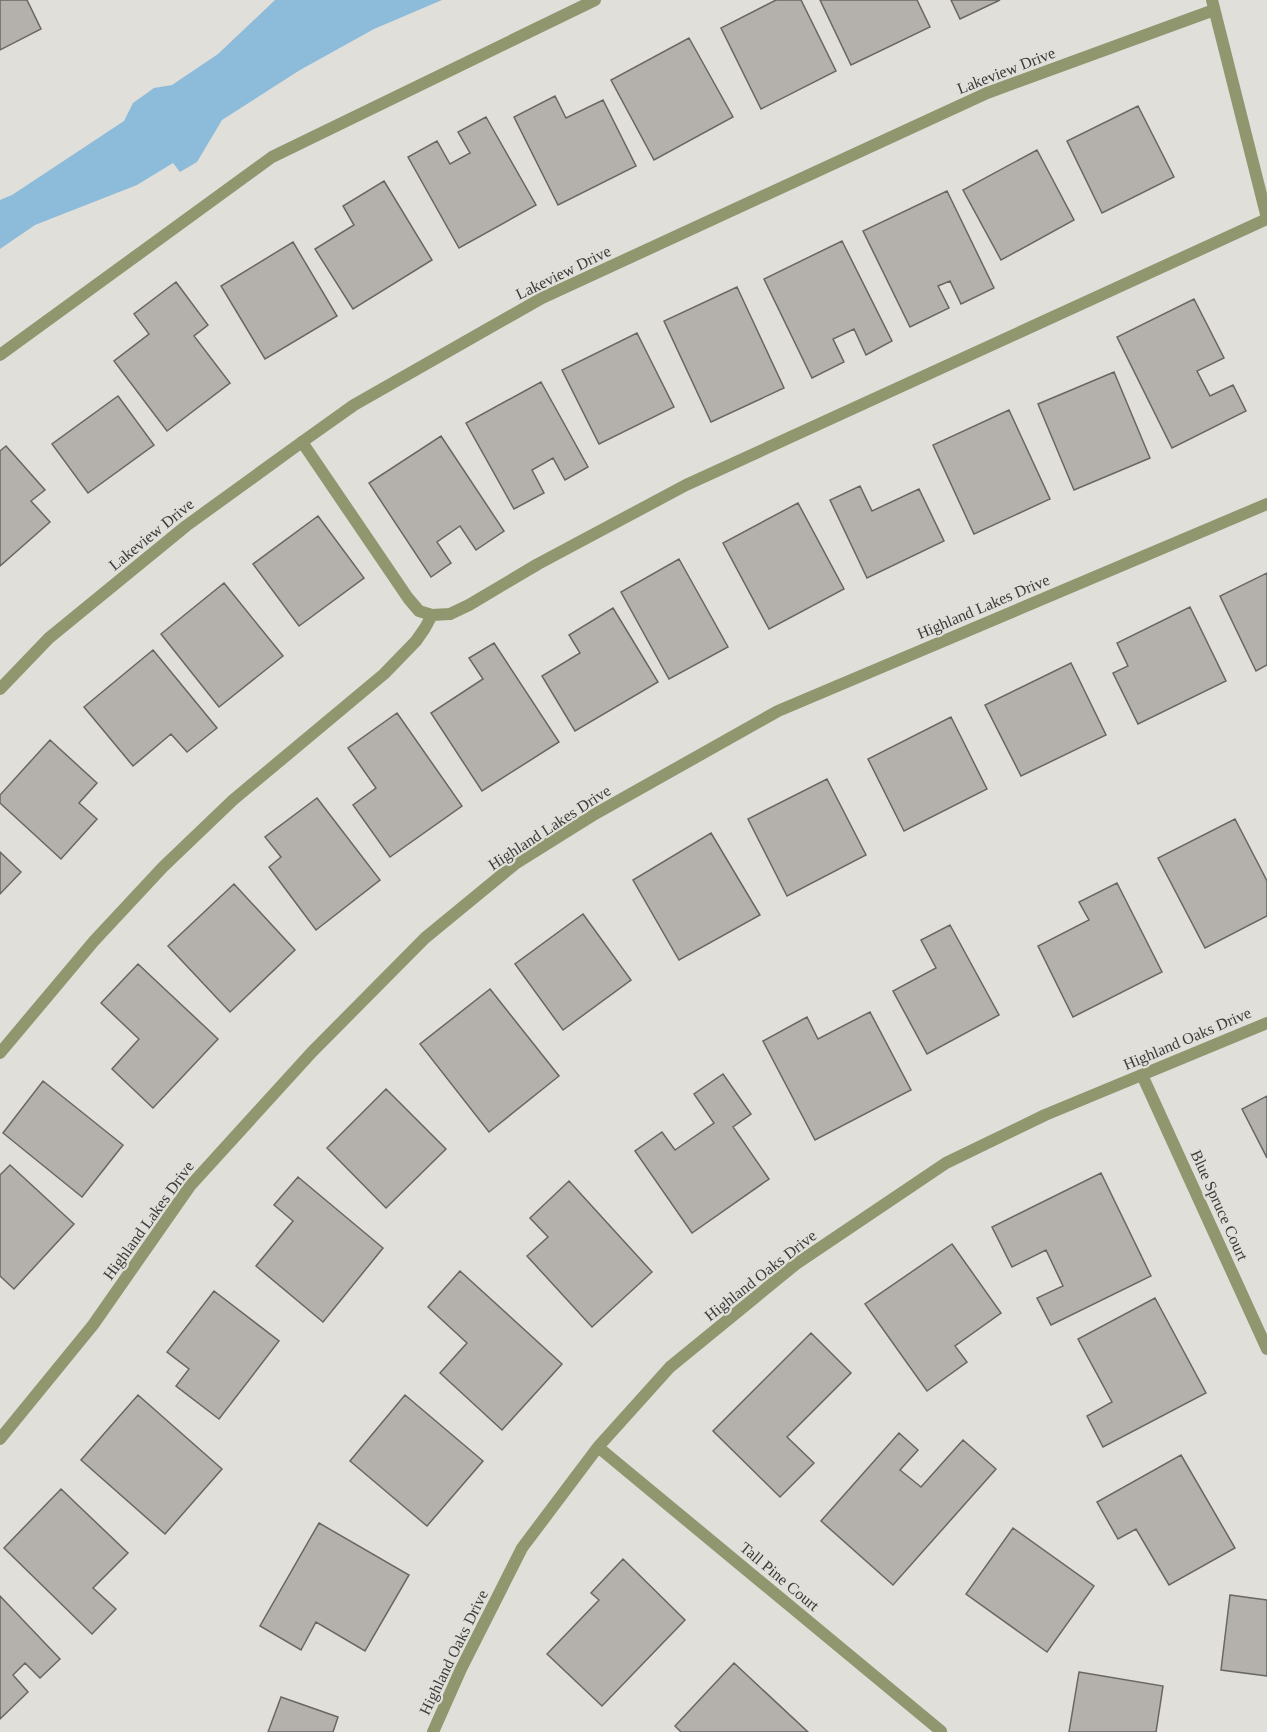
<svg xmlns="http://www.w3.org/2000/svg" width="1267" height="1732" font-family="Georgia,serif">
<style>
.water{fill:#8dbbda}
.building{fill:#b4b0ac;stroke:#6a6663;stroke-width:1.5}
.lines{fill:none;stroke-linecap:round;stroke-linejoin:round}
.service{stroke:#90966e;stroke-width:12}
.minor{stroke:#90966e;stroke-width:12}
.labels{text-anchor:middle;stroke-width:4.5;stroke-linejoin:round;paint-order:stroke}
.street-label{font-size:16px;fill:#3d3c3a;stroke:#e1dfda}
</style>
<rect width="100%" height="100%" fill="#e1dfda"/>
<path class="water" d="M275 0H442L374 29 300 70 222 120 197 162 180 172 173 163 137 185 35 225 0 249V200L12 195 124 121 133 103 154 88 172 85 218 54Z"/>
<path class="building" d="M0 0H27L41 29 0 50Z
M776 0H801L836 71 761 109 721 28Z
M820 0H917L930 27 851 65Z
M951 0H1000L960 19Z
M689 38 733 117 654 160 611 80Z
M555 96 566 118 603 100 636 166 558 205 514 117Z
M1138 106 1174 177 1102 213 1067 141Z
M486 117 536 205 459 248 408 157 437 141 450 164 470 153 458 132Z
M1037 150 1074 220 1001 260 963 190Z
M384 181 432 260 353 309 315 249 354 225 343 206Z
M947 191 994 288 961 304 950 281 938 286 949 308 910 327 863 231Z
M842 241 892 341 866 355 854 329 833 339 844 362 812 378 764 279Z
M293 242 337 316 265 359 221 286Z
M176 282 208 325 194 336 230 383 167 431 114 361 149 334 134 314Z
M737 287 784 388 711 422 664 321Z
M1194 299 1224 358 1197 371 1210 396 1233 385 1246 411 1172 448 1117 337Z
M637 333 674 407 599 444 562 370Z
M1114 372 1150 458 1074 490 1038 404Z
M541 382 588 467 565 480 553 458 532 470 544 493 514 509 466 423Z
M118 396 154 445 88 493 52 444Z
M1009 410 1050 499 974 534 933 445Z
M441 436 504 531 476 550 460 526 437 542 451 563 431 577 369 483Z
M6 446 45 490 31 501 50 522 0 566V451Z
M860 486 872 511 919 489 944 541 867 578 830 500Z
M798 503 844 589 769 629 723 543Z
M318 516 364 578 299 626 253 564Z
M679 559 728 647 669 679 621 592Z
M1267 573V665L1256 671 1220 596Z
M224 583 283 656 219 707 161 634Z
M1190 607 1226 681 1138 724 1113 673 1128 666 1117 643Z
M613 608 658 682 575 731 542 676 580 653 569 635Z
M494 643 559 742 482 791 431 713 483 679 469 658Z
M153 650 217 728 187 752 171 734 133 766 84 707Z
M1071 663 1106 735 1021 776 985 705Z
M397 713 462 806 390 857 353 805 376 788 348 748Z
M951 717 987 789 904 831 868 759Z
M50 740 97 783 79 803 97 819 61 859 0 803V795Z
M827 779 866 855 787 896 748 819Z
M317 798 380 880 316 930 269 867 281 857 265 837Z
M1235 819 1267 881V916L1205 948 1158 858Z
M711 833 760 915 679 960 633 880Z
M0 852 21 872 0 894Z
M1117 883 1162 972 1073 1017 1038 946 1089 920 1079 902Z
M234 884 295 950 230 1012 168 946Z
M583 914 631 980 563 1030 515 964Z
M950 925 999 1015 927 1054 893 991 936 968 921 940Z
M138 964 218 1039 153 1108 112 1069 139 1039 101 1003Z
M490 989 559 1076 489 1132 420 1044Z
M870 1012 911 1090 815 1140 763 1041 807 1017 818 1039Z
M723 1074 751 1114 733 1127 769 1179 692 1233 635 1151 662 1132 675 1150 714 1123 694 1094Z
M43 1081 123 1145 82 1197 3 1133Z
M386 1089 446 1149 386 1208 327 1148Z
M1267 1096V1158L1242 1109Z
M10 1165 74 1224 14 1289 0 1276V1175Z
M1101 1173 1151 1276 1051 1325 1037 1298 1063 1286 1046 1250 1012 1267 992 1227Z
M298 1177 383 1248 323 1322 256 1266 293 1221 274 1205Z
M569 1181 652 1272 592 1327 527 1256 548 1237 530 1218Z
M952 1244 1001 1313 955 1346 967 1362 927 1391 865 1304Z
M460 1271 562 1364 502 1430 440 1373 467 1343 428 1307Z
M214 1291 279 1341 219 1419 176 1386 189 1369 167 1352Z
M1155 1298 1206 1393 1103 1447 1087 1416 1112 1402 1078 1339Z
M811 1333 851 1373 787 1437 814 1463 780 1497 713 1431Z
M138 1395 222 1469 165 1534 81 1460Z
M405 1395 483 1461 427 1526 350 1461Z
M899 1433 918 1450 900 1470 921 1487 963 1440 996 1469 893 1585 821 1521Z
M1181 1455 1235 1548 1169 1585 1136 1529 1118 1539 1097 1502Z
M61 1489 128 1553 93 1588 116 1609 92 1634 4 1548Z
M319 1523 409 1575 365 1651 316 1622 301 1650 260 1626Z
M1013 1528 1094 1586 1047 1652 966 1594Z
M623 1559 685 1620 602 1706 547 1654 599 1600 591 1593Z
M1230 1595 1267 1600V1676L1221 1670Z
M0 1596 60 1659 40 1678 25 1663 13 1675 28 1692 0 1719Z
M734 1663 808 1732H681L675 1726Z
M1079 1672 1163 1686 1156 1732H1069Z
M281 1697 338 1717 333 1732H268Z"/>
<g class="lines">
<path class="service" d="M0 355 272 157 595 0
M302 442 408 598 419 611 432 615 450 614 469 605 538 564 686 485 1267 219
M0 1053 94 941 163 867 233 800 384 674 416 641 425 628 432 615"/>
<path class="minor" d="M1212 0 1267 218
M0 689 49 638 186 526 302 442 354 405 542 298 987 93 1214 10
M1142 1075 1267 1349
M0 1439 93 1325 190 1186 312 1052 425 938 515 864 595 814 778 711 1267 504
M598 1447 941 1731
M433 1732 461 1669 522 1548 598 1447 670 1367 796 1264 946 1163 1045 1115 1267 1023"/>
</g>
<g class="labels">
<g class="street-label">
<text transform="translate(1006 70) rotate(-21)" y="6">Lakeview Drive</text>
<text transform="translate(563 272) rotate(-26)" y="6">Lakeview Drive</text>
<text transform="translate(151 534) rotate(-39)" y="6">Lakeview Drive</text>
<text transform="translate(983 606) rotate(-23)" y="6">Highland Lakes Drive</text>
<text transform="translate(549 827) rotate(-33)" y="6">Highland Lakes Drive</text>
<text transform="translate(1187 1038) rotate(-23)" y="6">Highland Oaks Drive</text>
<text transform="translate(1220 1205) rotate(66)" y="6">Blue Spruce Court</text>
<text transform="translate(148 1220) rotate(-54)" y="6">Highland Lakes Drive</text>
<text transform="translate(760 1275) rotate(-38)" y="6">Highland Oaks Drive</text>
<text transform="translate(780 1576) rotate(40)" y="6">Tall Pine Court</text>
<text transform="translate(453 1652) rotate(-64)" y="6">Highland Oaks Drive</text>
</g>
</g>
</svg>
